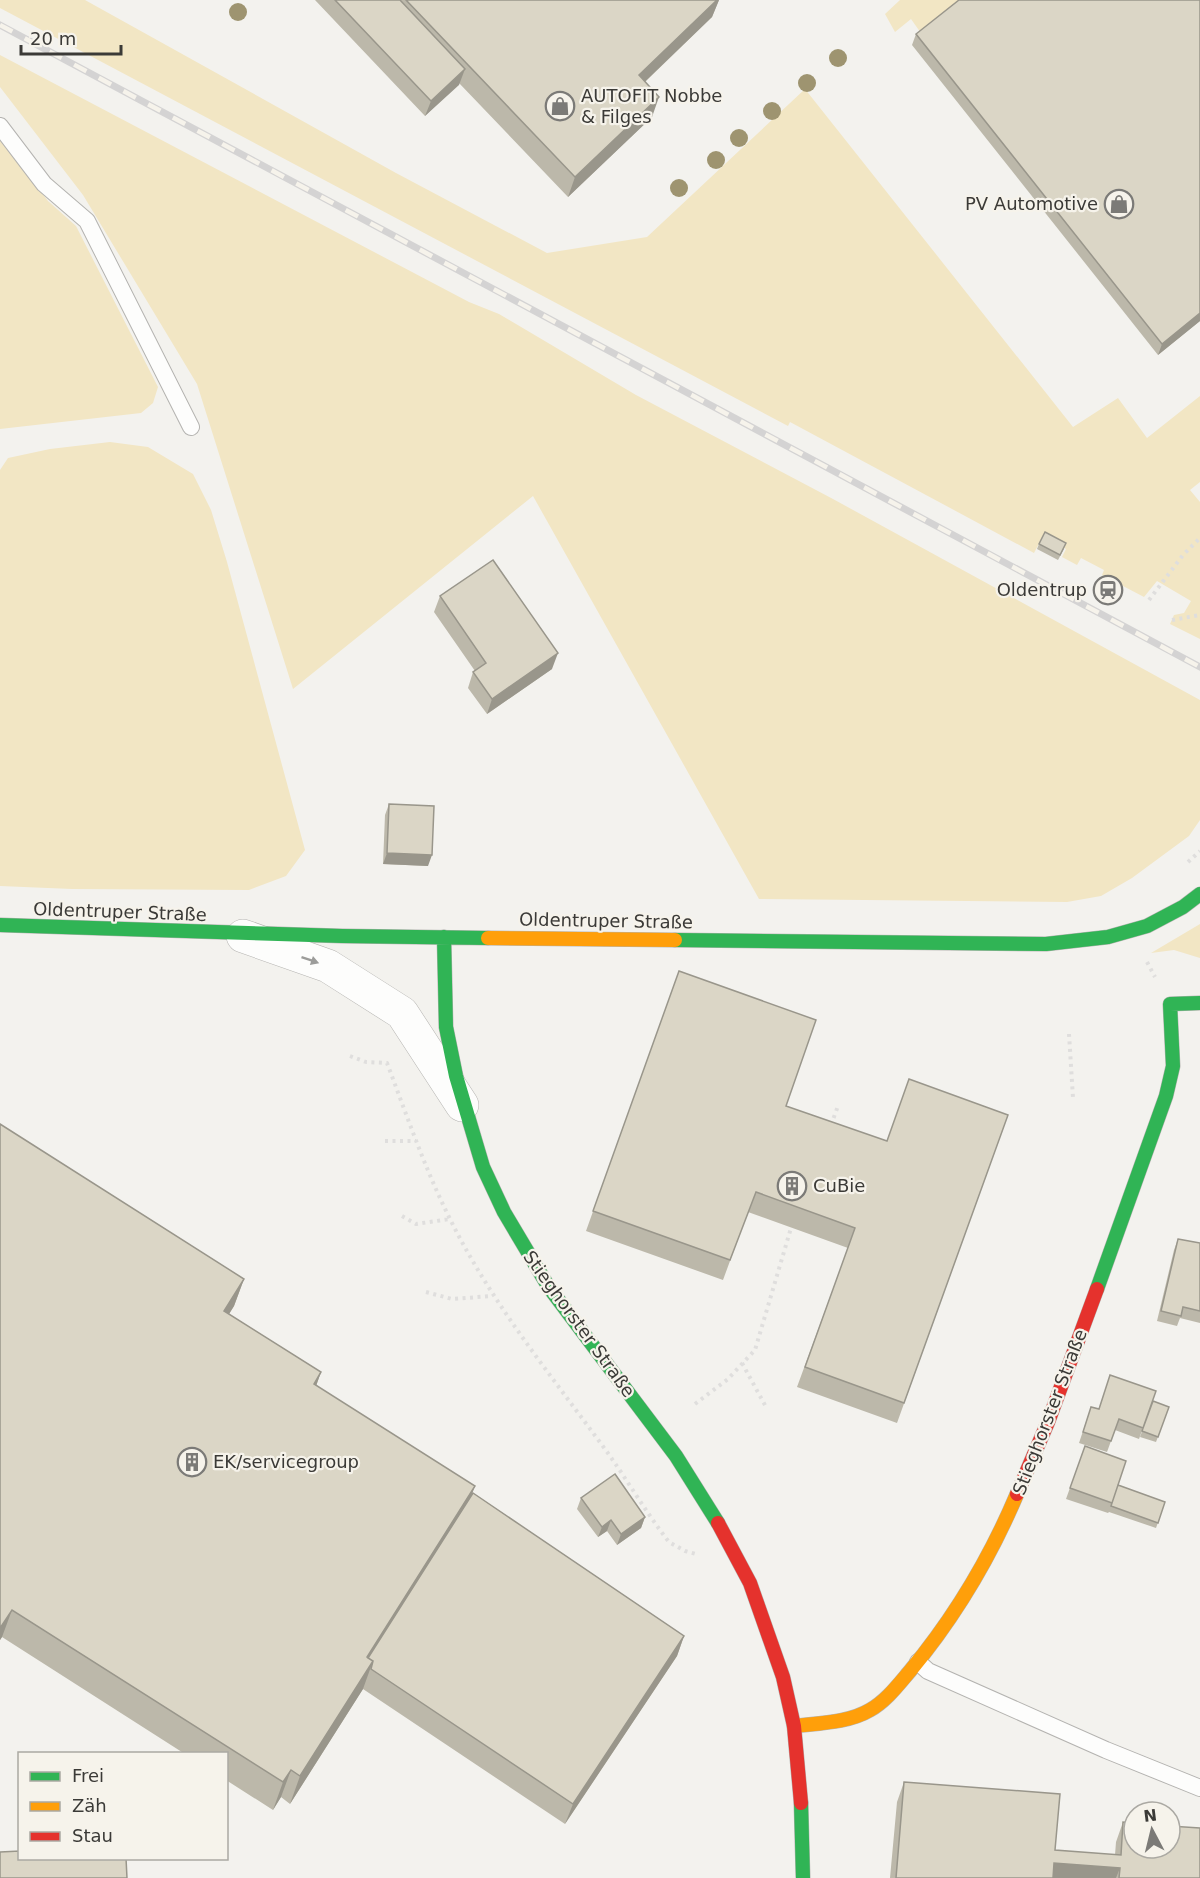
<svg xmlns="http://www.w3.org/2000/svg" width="1200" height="1878" font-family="'DejaVu Sans',sans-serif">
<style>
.green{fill:#f2e6c4}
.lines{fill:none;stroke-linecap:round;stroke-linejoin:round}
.lane-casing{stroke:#b4b3b0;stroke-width:18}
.street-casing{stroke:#b4b3b0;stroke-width:34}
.fast-casing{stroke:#b4b3b0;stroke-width:15}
.slow-casing{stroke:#b4b3b0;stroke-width:15}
.jam-casing{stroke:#b4b3b0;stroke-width:15}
.path{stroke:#dfdedd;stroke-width:4;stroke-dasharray:3 4.5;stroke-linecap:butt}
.lane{stroke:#fdfdfc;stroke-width:16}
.street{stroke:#fdfdfc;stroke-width:33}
.fast{stroke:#30b455;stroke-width:14}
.slow{stroke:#ff9f0a;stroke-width:14}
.jam{stroke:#e5322d;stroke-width:14}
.rail-casing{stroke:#d4d3d3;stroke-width:7}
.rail{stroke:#f6f3eb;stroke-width:4.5;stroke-dasharray:14;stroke-linecap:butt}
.tree{fill:#9e9470}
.wall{fill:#bcb8aa}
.shaded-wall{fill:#99968b}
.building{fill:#dbd6c6;stroke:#99968b;stroke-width:1.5}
.oneway{fill:#9c9c9a}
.labels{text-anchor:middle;stroke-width:4.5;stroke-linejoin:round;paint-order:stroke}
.poi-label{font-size:18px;fill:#3b3a37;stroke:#f6f3eb;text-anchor:start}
.street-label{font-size:18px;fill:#3b3a37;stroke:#f6f3eb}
</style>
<rect width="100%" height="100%" fill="#f3f2ee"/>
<path class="green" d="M0 0H85L396 173 547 253 647 237 805 89 1073 427 1118 398 1147 438 1200 396V482L1190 490 1200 502V639L1170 624 1174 615 1184 613 1191 601 1157 581 1144 597 1102 575 1104 570 1081 558 1077 565 1062 557 1066 549 1043 536 1034 553 790 422 788 426 0 8Z
M900 0H969L923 36 911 19 895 32 885 14Z
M0 55 469 302 499 314 636 395 833 499 1200 700V820L1189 836 1132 878 1101 896 1067 902 759 899 533 496 293 689 197 384 83 195 0 87Z
M0 137 48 201 76 226 158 387 153 403 141 413 0 429Z
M110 442 148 447 193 474 211 510 227 562 305 850 286 876 249 890 72 889 0 886V470L8 458 50 449Z
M1200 924V958L1174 950 1151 953Z"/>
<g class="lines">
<g class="lane-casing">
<path id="lane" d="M0 126 44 184 87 221 191 427
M918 1662 928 1671 1106 1750 1200 1788"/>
</g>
<g class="street-casing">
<path id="street" d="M243 936 328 966 402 1013 462 1105"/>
</g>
<g class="fast-casing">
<path id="fast" d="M0 925 342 936 488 938
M444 937 446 1027 456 1076 483 1167 504 1212 548 1286 676 1456 718 1523
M675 940 1046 944 1108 937 1147 926 1183 907 1200 894
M1097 1289 1166 1096 1173 1066 1170 1004 1200 1003
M801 1803 803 1878"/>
</g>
<g class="slow-casing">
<path id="slow" d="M488 938 675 940
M794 1726C819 1723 848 1723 870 1710 886 1701 898 1685 910 1671 954 1618 990 1558 1017 1494"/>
</g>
<g class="jam-casing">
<path id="jam" d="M1017 1494 1048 1422 1097 1289
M718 1523 750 1583 783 1677 794 1726 801 1803"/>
</g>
<path class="path" d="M1149 600 1183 555 1200 538
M1172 620 1200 615
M1188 862 1200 851
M1147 962 1155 977
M1069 1034 1073 1098
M350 1056 366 1062 387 1063C407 1116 425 1169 450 1219 490 1300 546 1369 599 1441 624 1474 644 1510 669 1542L685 1551 696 1554
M831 1125 838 1106
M385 1141H416
M402 1216 416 1224 450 1219
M426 1292 452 1299 492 1296
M742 1363 766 1407
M695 1404 728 1379 755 1350 791 1228"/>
<use href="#lane" class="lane"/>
<use href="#street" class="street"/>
<use href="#fast" class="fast"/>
<use href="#slow" class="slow"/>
<use href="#jam" class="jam"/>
<g class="rail-casing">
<path id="rail" d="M0 25 1200 667"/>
</g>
<use href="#rail" class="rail"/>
</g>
<g class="tree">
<circle cx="238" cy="12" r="9"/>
<circle cx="838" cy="58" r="9"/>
<circle cx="807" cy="83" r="9"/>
<circle cx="772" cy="111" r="9"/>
<circle cx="739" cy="138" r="9"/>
<circle cx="716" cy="160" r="9"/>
<circle cx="679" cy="188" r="9"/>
</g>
<path class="wall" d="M315 0H719L712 17 645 82 652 117 568 197 459 83 425 116Z
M916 34 1200 321 1158 355 912 45Z
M1039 544 1064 549 1058 560 1037 549Z
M440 596 552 669 487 714 468 688 473 672 475 671 434 612Z
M389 804 428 866 383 864 385 815Z
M679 971 786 1106 886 1141 1008 1115 897 1423 797 1387 848 1248 748 1212 723 1280 586 1231Z
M0 1124 244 1279 234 1306 229 1314 321 1372 316 1386 473 1493 684 1636 677 1656 565 1824 363 1689 290 1804 281 1797 273 1810 226 1780V1754H185L2 1637 0 1640Z
M1178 1239 1200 1243V1323L1180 1318 1177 1326 1157 1321 1174 1250Z
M1156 1391 1139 1439 1115 1430 1107 1452 1079 1443 1091 1407 1099 1409Z
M1153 1401 1169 1407 1156 1442 1140 1437Z
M1085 1446 1118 1485 1165 1502 1156 1528 1109 1512 1108 1513 1066 1499Z
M581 1498 645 1517 641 1528 617 1545 607 1531 598 1537 577 1509Z
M904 1782 1055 1850 1115 1855 1116 1842 1123 1822 1200 1878H890L897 1802Z"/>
<path class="shaded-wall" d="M717 0H719L712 17 631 95 639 75Z
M465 69 459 85 425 116 431 101Z
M659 97 652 117 568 197 575 177Z
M1200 313V321L1158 355 1162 344Z
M558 653 552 669 487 714 492 699Z
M387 853 432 855 428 866 383 864Z
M244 1279 234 1306 214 1338 224 1311Z
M321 1372 311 1400 314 1384Z
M475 1486 465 1513 368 1667 367 1657Z
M645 1517 641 1528 617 1545 621 1534Z
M611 1520 607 1531 598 1537 602 1527Z
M12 1610 2 1637 0 1640V1628Z
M684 1636 677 1656 565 1824 573 1804Z
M373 1661 363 1689 290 1804 300 1776Z
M291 1770 281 1797 273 1810 283 1782Z
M1054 1863 1120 1868 1116 1878H1048Z"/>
<path class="building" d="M335 0H400L465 69 431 101Z
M406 0H717L639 75 659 97 575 177Z
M959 0H1200V313L1162 344 916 34Z
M1045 532 1066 543 1060 555 1039 544Z
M493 560 558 653 492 699 473 672 486 663 440 596Z
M389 804 434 806 432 855 387 853Z
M679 971 816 1020 786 1106 887 1141 909 1079 1008 1115 904 1403 805 1367 855 1228 756 1192 730 1260 593 1211Z
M0 1124 244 1279 224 1311 321 1372 314 1384 475 1486 367 1657 373 1661 300 1776 291 1770 283 1782 12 1610 0 1628Z
M1178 1239 1200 1243V1311L1183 1307 1181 1316 1161 1311Z
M1110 1375 1156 1391 1143 1428 1119 1419 1111 1441 1083 1432 1091 1407 1099 1409Z
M1153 1401 1169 1407 1158 1437 1142 1431Z
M1085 1446 1126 1461 1112 1503 1070 1488Z
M615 1474 645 1517 621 1534 611 1520 602 1527 581 1498Z
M1118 1485 1165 1502 1158 1523 1111 1506Z
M473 1493 684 1636 573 1804 371 1669 373 1661 368 1658Z
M904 1782 1060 1794 1055 1850 1121 1855 1123 1822 1134 1823V1848H1170V1826L1200 1828V1878H1119L1120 1868 1054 1863 1053 1878H896Z
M20 1851V1858H126L127 1878H0V1852Z"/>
<defs><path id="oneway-solid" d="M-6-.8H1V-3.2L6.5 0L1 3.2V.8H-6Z" transform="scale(1.5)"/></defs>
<use class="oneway" href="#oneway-solid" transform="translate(310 960) rotate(19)"/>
<defs>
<g id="shop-ring" transform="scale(1.5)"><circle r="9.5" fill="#f6f3eb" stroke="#7b7a77" stroke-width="1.5"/><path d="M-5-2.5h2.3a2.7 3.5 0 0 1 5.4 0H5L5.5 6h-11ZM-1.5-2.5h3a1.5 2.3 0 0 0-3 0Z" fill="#7b7a77"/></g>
<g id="station-ring" transform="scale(1.5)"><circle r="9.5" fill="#f6f3eb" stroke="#7b7a77" stroke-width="1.5"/><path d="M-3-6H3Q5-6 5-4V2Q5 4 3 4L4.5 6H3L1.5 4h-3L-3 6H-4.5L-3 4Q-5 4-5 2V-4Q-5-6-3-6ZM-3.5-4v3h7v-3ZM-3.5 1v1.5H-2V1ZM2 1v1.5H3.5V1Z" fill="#7b7a77"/></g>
<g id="building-ring" transform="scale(1.5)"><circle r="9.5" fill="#f6f3eb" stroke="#7b7a77" stroke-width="1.5"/><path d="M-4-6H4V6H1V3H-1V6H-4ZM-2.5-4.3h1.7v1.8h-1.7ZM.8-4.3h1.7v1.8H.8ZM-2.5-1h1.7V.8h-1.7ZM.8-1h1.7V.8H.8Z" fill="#7b7a77"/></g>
</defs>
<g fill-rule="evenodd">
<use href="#shop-ring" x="560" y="106"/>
<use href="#shop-ring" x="1119" y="204"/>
<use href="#station-ring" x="1108" y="590"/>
<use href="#building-ring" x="792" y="1186"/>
<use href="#building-ring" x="192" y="1462"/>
</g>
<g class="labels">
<g class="poi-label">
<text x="581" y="102">AUTOFIT Nobbe<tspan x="581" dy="21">&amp; Filges</tspan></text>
<text x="1098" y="210" text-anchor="end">PV Automotive</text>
<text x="1087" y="596" text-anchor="end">Oldentrup</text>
<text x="813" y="1192">CuBie</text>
<text x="213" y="1468">EK/servicegroup</text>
</g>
<g class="street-label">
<text transform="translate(120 912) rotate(2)" y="6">Oldentruper Straße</text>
<text transform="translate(606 921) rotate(1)" y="6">Oldentruper Straße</text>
<text transform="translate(579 1324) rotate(54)" y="6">Stieghorster Straße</text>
<text transform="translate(1050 1412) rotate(-69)" y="6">Stieghorster Straße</text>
</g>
</g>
<rect x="18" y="1752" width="210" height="108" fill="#f6f3eb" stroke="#aba9a3" stroke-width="1.5"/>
<rect x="30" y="1772" width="30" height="9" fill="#30b455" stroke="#aba9a3" stroke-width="1.5"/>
<text x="72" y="1782" font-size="18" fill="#3b3a37">Frei</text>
<rect x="30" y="1802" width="30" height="9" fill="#ff9f0a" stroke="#aba9a3" stroke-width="1.5"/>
<text x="72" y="1812" font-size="18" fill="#3b3a37">Zäh</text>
<rect x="30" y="1832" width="30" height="9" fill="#e5322d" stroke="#aba9a3" stroke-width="1.5"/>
<text x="72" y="1842" font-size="18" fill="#3b3a37">Stau</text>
<g transform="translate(1152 1830) rotate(353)"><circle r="28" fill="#f6f3eb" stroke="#aba9a3" stroke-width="1.5"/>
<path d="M0-4.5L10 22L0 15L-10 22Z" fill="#7b7a77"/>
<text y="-9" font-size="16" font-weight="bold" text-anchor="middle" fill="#3b3a37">N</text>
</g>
<path d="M21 45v9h100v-9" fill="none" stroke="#3b3a37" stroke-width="3"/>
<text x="30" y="45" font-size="18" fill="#3b3a37" stroke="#f6f3eb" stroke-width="4.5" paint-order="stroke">20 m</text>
</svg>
